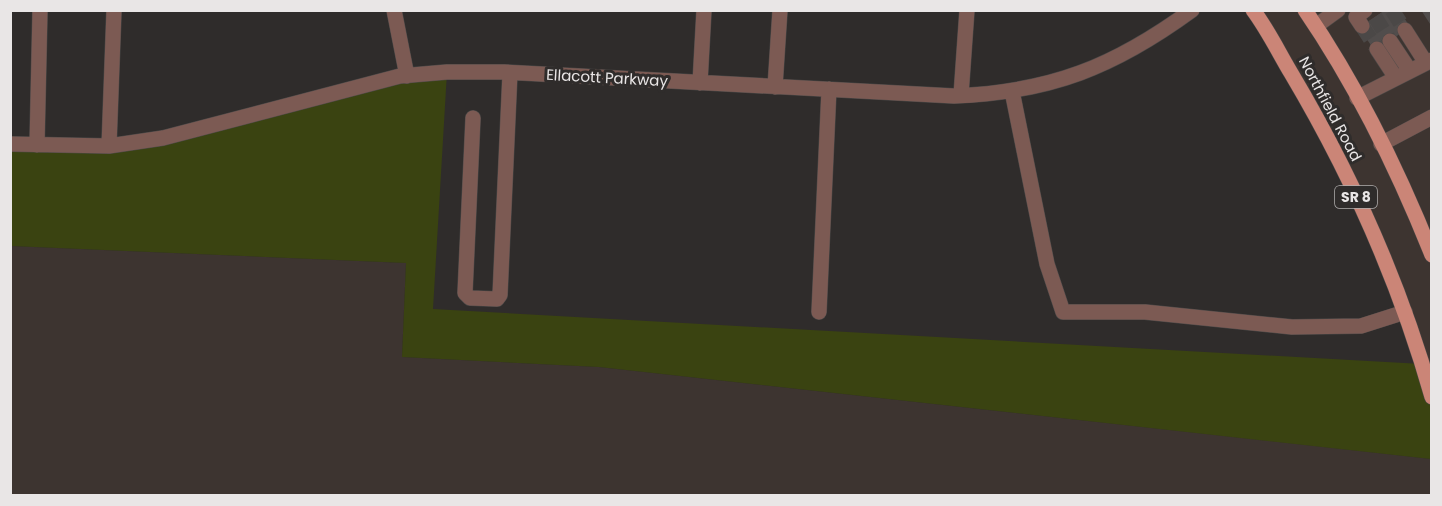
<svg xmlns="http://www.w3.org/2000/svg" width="1442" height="506" font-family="Poppins,sans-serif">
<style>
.built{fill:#3d3430}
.green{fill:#3a4311}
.building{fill:#514d4c}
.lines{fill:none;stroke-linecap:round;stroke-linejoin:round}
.minor-tunnel{stroke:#4b4847;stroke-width:15;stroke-dasharray:15 8;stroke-linecap:butt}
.minor-casing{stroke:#4d4a49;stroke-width:16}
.major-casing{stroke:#4d4a49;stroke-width:16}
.minor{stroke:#7c5a53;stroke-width:15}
.major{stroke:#cb8577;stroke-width:15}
.labels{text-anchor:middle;stroke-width:6;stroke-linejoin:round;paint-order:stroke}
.shield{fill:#2f2c2b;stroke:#b1aeae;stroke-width:1.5}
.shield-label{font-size:14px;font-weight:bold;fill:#e9e6e6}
.street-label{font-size:15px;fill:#e9e6e6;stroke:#2f2c2b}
</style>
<rect width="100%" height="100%" fill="#2f2c2b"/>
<path class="built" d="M1253 11H1431V397L1389 272Z
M11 246 406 263 402 357 599 367 1432 459 1431 496H11Z"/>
<path class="green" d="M447 72 433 309 1422 364 1431 397V459L599 367 402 357 406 263 11 246V144L100 147Z"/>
<path class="building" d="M1385 10H1399L1410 27 1375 51 1359 28Z
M1421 10H1432V27Z"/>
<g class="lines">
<path class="minor-tunnel" d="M1392 10 1405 30
M1375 17 1390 41
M1362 26 1377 49"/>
<g class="minor-casing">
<path id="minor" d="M394 10 407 76
M1316 26 1338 10
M1362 26 1356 17 1365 10
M1405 30 1426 63
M1390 41 1410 71
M1377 49 1396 78
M700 83 704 10
M775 87 780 10
M1012 91 1047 264 1063 312H1145L1292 327 1361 326 1405 312
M961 95 967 10
M1357 98 1432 60
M473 118 465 293 470 298 497 299 500 295 510 73
M10 144 109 146 163 138 400 76 447 72H504L954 96C1051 92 1114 67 1192 10
M1381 144 1432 117
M37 145 40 10
M109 146 114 10
M819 312 829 89"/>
</g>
<g class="major-casing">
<path id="major" d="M1253 10C1268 30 1279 53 1291 73 1351 174 1400 284 1432 397
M1305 10C1357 86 1398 170 1432 255"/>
</g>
<use href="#minor" class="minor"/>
<use href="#major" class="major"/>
</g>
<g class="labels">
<rect class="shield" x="1335" y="186" width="42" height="22" rx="4.5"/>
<g class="shield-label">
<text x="1356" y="202">SR 8</text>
</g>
<g class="street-label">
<text transform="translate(607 78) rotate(3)" y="5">Ellacott Parkway</text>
<text transform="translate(1330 109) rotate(62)" y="5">Northfield Road</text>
</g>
</g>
<rect width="1442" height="506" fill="none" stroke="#e9e6e6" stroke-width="24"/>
</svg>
